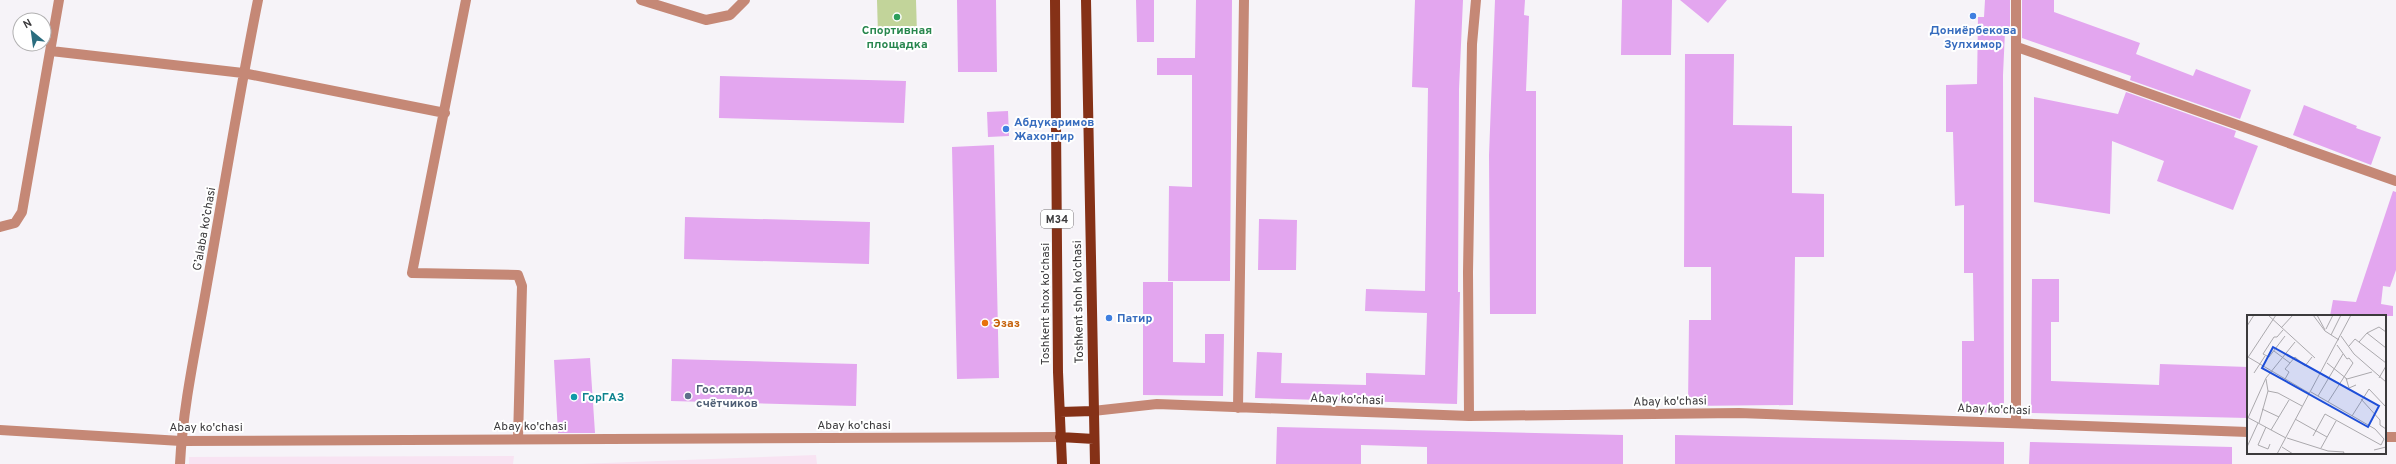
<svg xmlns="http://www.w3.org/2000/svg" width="2396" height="464" font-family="Overpass,sans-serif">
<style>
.education{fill:#f8e3f2}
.green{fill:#c2d49a}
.building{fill:#e3a6ef}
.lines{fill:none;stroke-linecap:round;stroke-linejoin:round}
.minor{stroke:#c58876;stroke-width:10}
.major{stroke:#853117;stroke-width:10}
.shop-dot{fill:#3f7fe0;stroke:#fff;stroke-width:1.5}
.leisure-dot{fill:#2e9e5b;stroke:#fff;stroke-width:1.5}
.food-dot{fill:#e8710a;stroke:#fff;stroke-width:1.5}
.service-dot{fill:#5c6f8a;stroke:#fff;stroke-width:1.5}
.culture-dot{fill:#0f9aa8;stroke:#fff;stroke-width:1.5}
.labels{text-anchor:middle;stroke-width:4;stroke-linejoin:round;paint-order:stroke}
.shield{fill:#fff;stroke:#767576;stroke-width:1}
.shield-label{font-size:11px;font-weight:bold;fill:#3b3a3c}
.leisure-label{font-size:12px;font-weight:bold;fill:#27864d;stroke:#fff}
.shop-label{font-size:12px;font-weight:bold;fill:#366cbe;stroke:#fff;text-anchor:start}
.street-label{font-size:12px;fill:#3b3a3c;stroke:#fff}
.food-label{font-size:12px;font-weight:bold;fill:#c56008;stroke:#fff;text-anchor:start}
.service-label{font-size:12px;font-weight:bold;fill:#4e5e75;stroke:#fff;text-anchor:start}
.culture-label{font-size:12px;font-weight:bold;fill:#0d838f;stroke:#fff;text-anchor:start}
.inset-road{fill:none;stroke:#aba9ad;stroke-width:1}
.view{fill:#1d4ed8;fill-opacity:0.15;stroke:#1d4ed8;stroke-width:2}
.inset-edge{fill:none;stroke:#3b3a3c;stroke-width:2}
</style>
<rect width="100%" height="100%" fill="#f6f3f8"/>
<path class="education" d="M816 455 817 464H579Z
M514 456 513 464H189V457Z"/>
<path class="green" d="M877 0H916L917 34 878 35Z"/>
<path class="building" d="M957 0H996L997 72H958Z
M1136 0H1154V42H1137Z
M1196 0H1232L1230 281H1168L1169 186 1192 187V75H1157V58H1195Z
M1415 0H1463L1459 89 1458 292H1460L1457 404 1255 398 1257 352 1282 353 1281 383 1366 385V373L1425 375 1427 313 1365 311 1366 289 1425 291 1428 88 1412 87Z
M1495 0H1525L1524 15 1529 16 1526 91H1536V314H1490L1489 155Z
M1622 0H1672L1671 55H1621Z
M1680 0H1727L1708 23Z
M1985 0H2010V33L2005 31 2003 75 2004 413 1962 412V341H1974L1973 273H1964V205L1955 206 1953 132H1946V85L1977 84 1978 17H1984Z
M2022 0H2054V12L2140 43 2136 54 2193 76 2196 69 2251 90 2240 119 2130 80 2131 76 2022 38Z
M1685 54H1734L1733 125 1792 126V193L1824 194V257H1795L1793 405 1688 406 1689 320H1711V267H1684Z
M720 76 906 81 904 123 719 118Z
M2126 92 2236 131 2234 137 2258 146 2233 210 2157 181 2164 161 2112 141 2110 214 2034 202V97L2118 114Z
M2304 105 2357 126 2356 128 2381 137 2371 165 2293 135Z
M1008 111 1009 136 988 137 987 112Z
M994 145 999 378 957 379 952 147Z
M2393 191 2396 192V270L2390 287 2383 286 2381 304 2393 306V316H2330L2333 300 2356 302Z
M685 217 870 222 869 264 684 259Z
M1259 219 1297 220 1296 270H1258Z
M2032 279H2059V322H2051V381L2159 385 2160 364 2248 367V418L2031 413Z
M1143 282H1173V362L1205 363V334H1224L1223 396 1143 395Z
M590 358 595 433H558L554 360Z
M672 359 857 364 856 406 671 401Z
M1277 427 1623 435V464H1427V447L1361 445V464H1276Z
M1675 435 2004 442V464H1675Z
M2030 442 2232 447V464H2029Z"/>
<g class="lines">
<path class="minor" d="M466 0 412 273 518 275 522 286 518 439
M641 0 706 20 730 15 745 0
M2017 47 2396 181
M51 51 243 73 445 113
M0 227 15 223 22 212 59 0
M1238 408 1244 0
M1093 411 1157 404 1469 416 1739 413 2248 432
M1469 416 1468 272 1472 44 1476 0
M2016 423V0
M0 430 181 441 1060 437
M2385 437H2396
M180 464C183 404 197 343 207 284 224 189 239 94 258 0"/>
<path class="major" d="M1055 0 1058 372 1062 464
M1086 0 1095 464
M1060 412 1093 411
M1060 437 1094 439"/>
</g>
<g class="shop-dot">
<circle cx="1973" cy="16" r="4"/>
<circle cx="1006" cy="129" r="4"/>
<circle cx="1109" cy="318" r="4"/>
</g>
<circle class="leisure-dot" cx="897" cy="17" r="4"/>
<circle class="food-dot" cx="985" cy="323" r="4"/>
<circle class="service-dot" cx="688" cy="396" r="4"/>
<circle class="culture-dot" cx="574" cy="397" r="4"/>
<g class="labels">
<rect class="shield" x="1041" y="210" width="32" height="18" rx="3"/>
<g class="shield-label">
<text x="1057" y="223">M34</text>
</g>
<g class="leisure-label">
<text x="897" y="34">Спортивная<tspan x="897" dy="14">площадка</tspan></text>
</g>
<g class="shop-label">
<text x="1973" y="34" text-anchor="middle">Дониёрбекова<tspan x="1973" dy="14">Зулхимор</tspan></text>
<text x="1014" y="126">Абдукаримов<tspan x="1014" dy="14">Жахонгир</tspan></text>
<text x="1117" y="322">Патир</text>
</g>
<g class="street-label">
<text transform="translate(204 229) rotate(-80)" y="4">G’alaba ko’chasi</text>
<text transform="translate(1078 302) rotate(-91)" y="4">Toshkent shoh ko'chasi</text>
<text transform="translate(1045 304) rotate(-90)" y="4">Toshkent shox ko'chasi</text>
<text transform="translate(1347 399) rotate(2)" y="4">Abay ko'chasi</text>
<text transform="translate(1670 401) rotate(-1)" y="4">Abay ko'chasi</text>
<text transform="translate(1994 409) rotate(2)" y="4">Abay ko'chasi</text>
<text x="854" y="429">Abay ko'chasi</text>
<text x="530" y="430">Abay ko'chasi</text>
<text x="206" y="431">Abay ko'chasi</text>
</g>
<g class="food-label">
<text x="993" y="327">Эзаз</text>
</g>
<g class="service-label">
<text x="696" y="393">Гос.стард<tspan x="696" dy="14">счётчиков</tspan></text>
</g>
<g class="culture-label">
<text x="582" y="401">ГорГАЗ</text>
</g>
</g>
<g transform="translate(2247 315)">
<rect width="139" height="139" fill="#f6f3f8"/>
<path class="inset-road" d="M21 0 68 43M66 0 78 16 92 25M70 0 78 15M0 11 7 0M34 13 46 0M79 14 86 0M36 15 30 22H27L16 39 22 42 38 21M139 17 132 12 120 18 139 33M84 20 94 0M94 21 107 39 139 67M112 27 120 18M102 31 108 24 139 48M27 36 43 48M1 42 62 78M0 44 29 0M80 48 100 64 125 57M7 58 18 41M99 63 102 73 109 70M132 63 139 51M38 64 42 57 38 54 48 42 58 51 65 42M21 76 31 78 55 91M64 77 128 114 137 124 134 130 78 99 66 121M71 81 96 39M114 84 133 105V110L139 114M81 87 106 48 102 43 100 44 90 30M15 94 32 102M105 101 122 74 139 92M0 102 39 123M1 103 19 63 48 27M48 104 80 122M12 108 21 76 19 64M19 112 11 130 21 134 23 129M24 115 42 85M40 123 81 136 97 137 96 139M0 132 11 108M35 132 46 139M74 133 89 106M127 135 139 132M30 139 104 0"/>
<path class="view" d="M26 32 132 91 121 112 15 53Z"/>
<rect width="139" height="139" class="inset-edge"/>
</g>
<g transform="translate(32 32) rotate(331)"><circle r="19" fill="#ffffff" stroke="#b1b0b1"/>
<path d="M0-3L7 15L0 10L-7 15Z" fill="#2b6d7f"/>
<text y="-6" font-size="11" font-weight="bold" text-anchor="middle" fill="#3b3a3c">N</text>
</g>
</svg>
